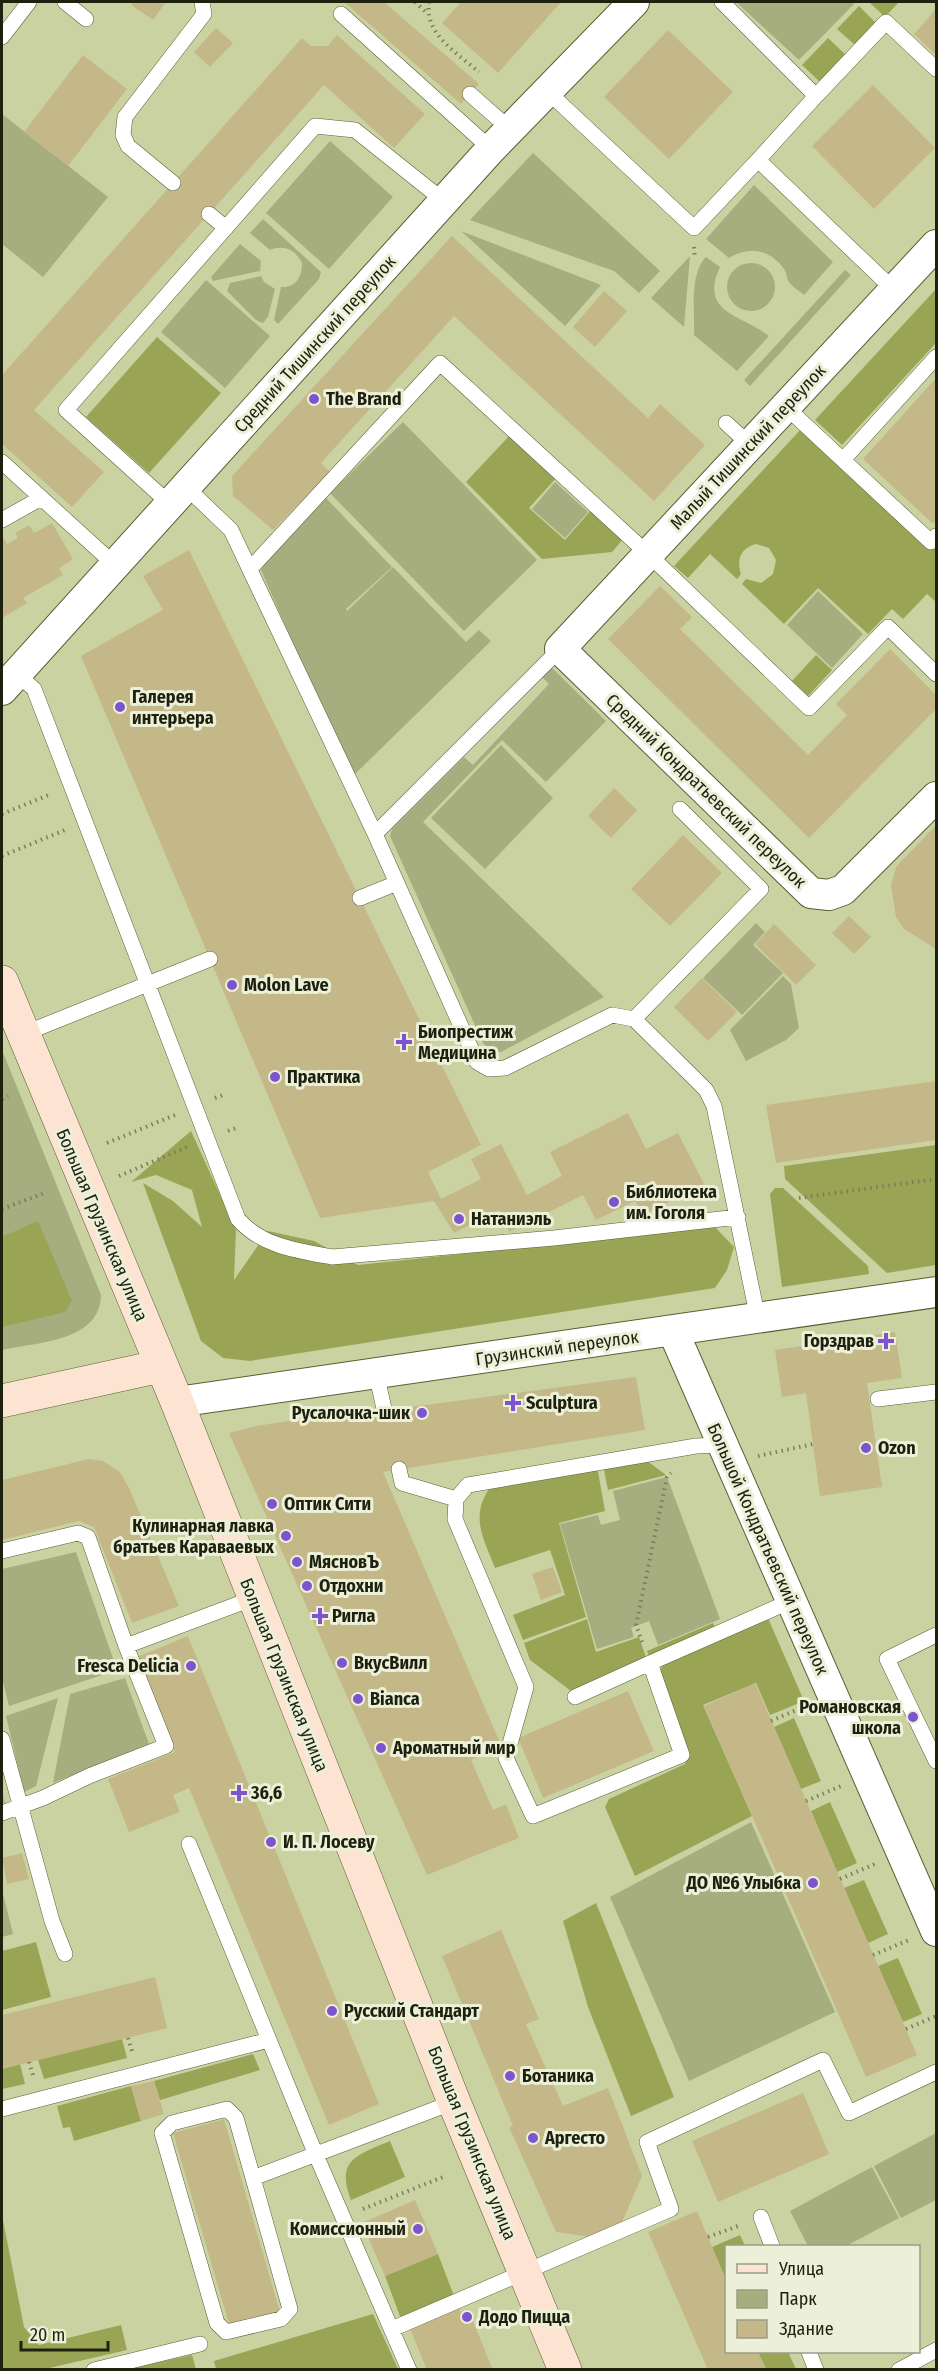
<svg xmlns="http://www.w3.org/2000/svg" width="938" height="2371" font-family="'Fira Sans Condensed',sans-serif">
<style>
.green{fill:#a6ad7f}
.forest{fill:#9aa455}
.building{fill:#c4b889}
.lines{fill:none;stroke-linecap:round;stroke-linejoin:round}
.lane-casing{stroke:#595f34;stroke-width:16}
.street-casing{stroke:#595f34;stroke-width:32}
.secondary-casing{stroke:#595f34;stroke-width:34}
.path{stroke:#797e5c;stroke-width:4;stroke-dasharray:1.5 4.5;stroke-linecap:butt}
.lane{stroke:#fff;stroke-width:15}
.street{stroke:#fff;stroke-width:30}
.secondary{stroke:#fde3d1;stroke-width:33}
.poi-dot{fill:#7c54cd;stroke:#ecf0d8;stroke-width:2}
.labels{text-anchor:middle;stroke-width:6;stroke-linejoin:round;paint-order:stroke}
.street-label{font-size:18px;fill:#1e210e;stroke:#ecf0d8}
.poi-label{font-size:18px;font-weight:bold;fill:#1e210e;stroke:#ecf0d8;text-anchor:start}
</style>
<rect width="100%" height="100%" fill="#cbd2a2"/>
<path class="green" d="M736 2H852L854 4 799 60Z
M2 114 108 197 43 277 2 244Z
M330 141 393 197 329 269 266 213Z
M533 153 660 271 639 293 614 271 470 220Z
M754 185 833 262 804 295C800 291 792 287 789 282 786 278 787 273 784 269 770 249 749 246 729 258L706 239Z
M263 219 321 272 319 279 278 324 274 320 281 287C296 288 302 277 302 263 296 250 284 244 270 250L250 233Z
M461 231 601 285 565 326Z
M240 244 261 261 260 271 213 281 211 277Z
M690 256 684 327 651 298Z
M706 257 720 267C698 314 744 315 769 336L737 371 694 335C695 313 689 274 706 257Z
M727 287a24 24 0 1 1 48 0a24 24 0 1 1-48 0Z
M845 270 851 275 750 386 744 380Z
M261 276 264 282 275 289 268 317 263 323 256 320 227 291 230 283Z
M206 280 270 336 225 388 161 332Z
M403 422 537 560 464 631 330 493Z
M555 482 588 512 565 538 532 509Z
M326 498 392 567 346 609 347 611 393 567 466 642 479 630 491 641 354 775 348 770 261 570 265 560Z
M818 591 863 634 832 668 787 625Z
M548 664 606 721 546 782 502 740 423 822 604 997 501 1052H492L483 1043 390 836 392 829 464 757 473 765 549 684 538 673Z
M501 745 553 798 485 869 431 818Z
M756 923 765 932 753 945 783 973 742 1015 703 978Z
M783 976 791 984 799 1028 786 1040 746 1061 730 1030Z
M2 1050 101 1295C100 1342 37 1342 2 1350Z
M667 1477 720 1619 658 1645 649 1621 631 1628 634 1637 597 1649 560 1524 598 1515 601 1525 620 1520 613 1491Z
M76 1552 117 1670 9 1706 2 1678V1569Z
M125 1678 149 1744 53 1783 70 1694Z
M58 1698 36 1786 24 1792 6 1716Z
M751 1822 835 2012 689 2081 610 1897Z
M2 1890 13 1934 2 1937Z
M936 2133V2200L901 2218 874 2166Z
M872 2167 899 2218 846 2246H808L790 2211Z"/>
<path class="forest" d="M869 2H899L885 17Z
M859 6 877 24 856 46 837 29Z
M828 38 847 56 821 83 802 65Z
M936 289V343L842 445 815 420Z
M157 337 221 393 149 473 86 417Z
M802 428 936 545V602L927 594 903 619 892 609 868 634 818 588 784 624 742 584 746 579 761 583 773 574 776 560 769 548 756 544C741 548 736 559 741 574L737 579 710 554 688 578 674 566Z
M511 434 557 477 529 508 565 540 592 509 624 538 612 552 542 559 466 482Z
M816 655 832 670 808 696 792 681Z
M191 1131 236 1230 234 1280 268 1231 314 1241 358 1265 715 1227 734 1247 727 1270 715 1288 250 1361 223 1358 201 1341 143 1183 173 1201 202 1227 192 1190 156 1175 131 1182Z
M936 1145V1265L887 1273 785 1179 784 1166Z
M775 1188H783L868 1266 869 1274 782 1287 770 1194Z
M38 1221 72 1301 65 1312 2 1327V1237Z
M646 1460 666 1475 608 1490 603 1465Z
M597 1466 605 1511 559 1523 586 1617 523 1640 513 1615 565 1595 550 1550 495 1568C482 1535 469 1515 493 1483Z
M768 1618 804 1701 770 1715 756 1683 703 1705 752 1816 635 1876 605 1807 609 1799 685 1764 687 1760 659 1674 663 1664Z
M587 1619 596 1652 639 1637 648 1663 575 1694 530 1660 524 1643Z
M713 1623 717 1632 651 1661 647 1651Z
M794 1718 821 1781 801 1789 774 1727Z
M830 1802 857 1863 837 1872 811 1811Z
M864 1880 888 1934 868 1943 844 1888Z
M596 1903 674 2097 631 2116 588 2007 563 1921Z
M36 1942 51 1997 2 2010V1951Z
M898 1958 922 2014 903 2022 878 1966Z
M122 2039 127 2058 44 2079 38 2060Z
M253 2054 260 2070 160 2100 154 2081Z
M20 2064 25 2084 2 2089V2069Z
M131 2086 141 2121 74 2141 70 2127 63 2128 57 2106Z
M390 2141 405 2177 351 2200C335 2159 358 2155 390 2141Z
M2 2215 24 2327 39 2345 121 2325 127 2350 45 2369H2Z
M740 2235 745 2246H726V2280L712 2247Z
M438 2254 454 2296 401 2319 385 2276Z
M373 2314 398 2369H216L214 2361Z
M758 2352H788L796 2369H766Z
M192 2355 196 2369H129Z"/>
<path class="building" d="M133 2H166L153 20 131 5Z
M344 2H384L479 84 461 104Z
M461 2H561L498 73 442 23Z
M936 9V55L914 34Z
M216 28 233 43 210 67 194 52Z
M668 30 733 92 669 159 604 97Z
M337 35 425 114 394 148 324 85 34 410 104 472 72 507 2 444V375L302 38 311 46H328Z
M83 55 127 89 68 166 24 132Z
M873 85 935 148 874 209 812 146Z
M452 236 648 418 660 404 705 445 654 501 454 316 321 463 330 472 273 530 233 496 232 476Z
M604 291 627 311 595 347 573 327Z
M936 378V520L933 524 863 459Z
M52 523 73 559 59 568 63 575 23 598 27 603 2 618V540L4 539 7 544 18 538 15 533 29 525 34 533Z
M189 550 481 1145 428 1172 441 1199 481 1179 471 1159 501 1144 527 1195 562 1176 550 1152 628 1113 646 1149 678 1133 704 1184 643 1215 635 1201 596 1220 583 1195 509 1232 499 1210 454 1233 434 1201 320 1218 81 656 163 610 143 576Z
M660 586 692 617 680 629 808 755 847 715 836 704 890 649 936 695V709L809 838 608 639Z
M614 788 637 810 611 838 588 816Z
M936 825V949L904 929 896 917 891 885 896 867Z
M683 835 722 873 670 926 631 889Z
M849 916 871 937 854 954 832 933Z
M774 924 816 965 796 985 755 944Z
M702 978 737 1012 708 1041 674 1007Z
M936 1081V1140L776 1163 766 1105Z
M895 1332 902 1378 867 1383 882 1487 820 1496 806 1393 782 1397 775 1350Z
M636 1377 645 1430 383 1472 501 1745 471 1760 493 1810 506 1804 519 1838 427 1875 229 1433 256 1426 365 1409 367 1416 403 1410V1408Z
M89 1459 103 1461 120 1472 130 1490 179 1606 132 1623 94 1527 79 1521 2 1540V1480Z
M553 1567 562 1592 541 1600 532 1574Z
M188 1636 379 2104 329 2125 189 1788 173 1795 180 1812 129 1832 108 1779 175 1752 137 1657Z
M755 1683 917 2055 866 2077 704 1706Z
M628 1691 654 1751 543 1798 518 1738Z
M2 1790 6 1805 2 1806Z
M22 1853 29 1879 7 1884 2 1858Z
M501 1930 539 2019 526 2024 563 2106 608 2088 642 2176 622 2222 591 2237 556 2232 509 2127 513 2126 442 1956Z
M155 1977 167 2028 2 2069V2015Z
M154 2081 164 2114 141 2121 131 2086Z
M803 2093 829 2154 718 2202 692 2141Z
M224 2119 280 2312 230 2327 173 2133Z
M415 2200 438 2254 385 2276 362 2223Z
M697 2211 726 2280V2352H758L766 2370H708L648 2232Z
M459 2309 460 2312 468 2309 493 2370H427L410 2329Z"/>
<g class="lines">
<g class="lane-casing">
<path id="lane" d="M65 2 86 19
M722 2 816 96 758 160 894 290
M341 14 491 149
M2 37 29 2
M547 91 694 228 758 160
M470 94 511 130
M816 96 886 22 936 69
M173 183 128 146 123 135 125 117 204 14 202 2
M209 214 226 228
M786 407 931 542 936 536
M726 423 750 445
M843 460 936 357
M2 462 115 565
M186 487 231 530 375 834 477 1062 489 1069 505 1068 612 1015 634 1019 693 1077 706 1090 714 1106 758 1319
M170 504 66 410 315 126 355 130 444 201
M2 520 41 498
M250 569 440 363 648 554 809 708 888 627 936 674
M16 673 34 689 238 1219C261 1246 298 1251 332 1257L554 1238 738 1217
M375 834 560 649
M360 898 397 883
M634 1019 761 889 680 809
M23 1034 210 959
M376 1373 385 1413
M878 1399 936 1392
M722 1445 696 1446 468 1485 456 1499 455 1519 526 1687 506 1758 533 1816 682 1755 650 1663 791 1601
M399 1469 402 1483 456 1499
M2 1551 78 1533 88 1537 126 1646 254 1598
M936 1635 887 1659 936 1761
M575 1697 650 1663
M2 1739 52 1921 65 1954
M2 1813 43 1798 89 1776 166 1746 126 1646
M189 1844 316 2155 409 2370
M2 2109 269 2040
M227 2109 236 2118 290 2309 281 2319 226 2332 217 2323 162 2133 172 2123Z
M253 2178 454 2102
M761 2217 772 2246
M392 2329 671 2209 647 2142 823 2060 849 2113 936 2072
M809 2352 816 2370
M94 2370 200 2344
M899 2370 936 2350"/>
</g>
<g class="street-casing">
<path id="street" d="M936 245 560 649 811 893 829 895 843 890 936 797
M2 690 491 149 634 2
M673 1331 936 1931
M177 1402 936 1292"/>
</g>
<g class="secondary-casing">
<path id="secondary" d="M2 982 177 1402 454 2102 565 2370
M2 1401 161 1366"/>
</g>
<path class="path" d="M415 2 427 13
M429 2C424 34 457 53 479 72
M694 247 695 259
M2 814 51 794
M2 856 65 830
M215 1098 226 1094
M2 1099 8 1096
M228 1131 236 1128
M107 1143 175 1115
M119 1176 187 1147
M799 1198 936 1179
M2 1209 47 1192
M758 1456 813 1444
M642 1642 636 1625 667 1477 671 1473
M771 1721 806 1706
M806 1801 841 1786
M840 1879 875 1864
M873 1955 909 1940
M906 2029 936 2016
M128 2038 133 2054
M29 2062 34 2078
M363 2209 443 2177
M708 2237 741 2225"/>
<use href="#lane" class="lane"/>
<use href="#street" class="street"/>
<use href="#secondary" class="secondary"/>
</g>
<g class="poi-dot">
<circle cx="314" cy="399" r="6"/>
<circle cx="120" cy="707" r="6"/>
<circle cx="232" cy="985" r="6"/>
<path d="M401 1033h6v6h6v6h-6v6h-6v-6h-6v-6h6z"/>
<circle cx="275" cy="1077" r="6"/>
<circle cx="614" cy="1202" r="6"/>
<circle cx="459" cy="1219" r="6"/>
<path d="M883 1332h6v6h6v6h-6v6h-6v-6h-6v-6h6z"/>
<path d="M510 1394h6v6h6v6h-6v6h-6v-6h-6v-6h6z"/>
<circle cx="422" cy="1413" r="6"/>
<circle cx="866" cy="1448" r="6"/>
<circle cx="272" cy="1504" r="6"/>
<circle cx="286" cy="1536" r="6"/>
<circle cx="297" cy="1562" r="6"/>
<circle cx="307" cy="1586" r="6"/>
<path d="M317 1607h6v6h6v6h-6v6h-6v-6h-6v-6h6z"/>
<circle cx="342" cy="1663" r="6"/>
<circle cx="191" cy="1666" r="6"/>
<circle cx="358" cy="1699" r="6"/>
<circle cx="913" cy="1717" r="6"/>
<circle cx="381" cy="1748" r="6"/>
<path d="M236 1784h6v6h6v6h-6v6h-6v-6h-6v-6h6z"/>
<circle cx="271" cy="1842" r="6"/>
<circle cx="813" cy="1883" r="6"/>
<circle cx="332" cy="2011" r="6"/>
<circle cx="510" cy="2076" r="6"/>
<circle cx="533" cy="2138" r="6"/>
<circle cx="418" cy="2229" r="6"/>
<circle cx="467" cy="2317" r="6"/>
</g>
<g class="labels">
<g class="street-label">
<text transform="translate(315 344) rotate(-48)" y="6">Средний Тишинский переулок</text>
<text transform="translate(748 447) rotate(-47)" y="6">Малый Тишинский переулок</text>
<text transform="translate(706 791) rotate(44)" y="6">Средний Кондратьевский переулок</text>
<text transform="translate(102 1225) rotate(67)" y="6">Большая Грузинская улица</text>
<text transform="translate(557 1348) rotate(-8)" y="6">Грузинский переулок</text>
<text transform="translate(768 1549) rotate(66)" y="6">Большой Кондратьевский переулок</text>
<text transform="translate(284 1675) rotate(68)" y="6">Большая Грузинская улица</text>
<text transform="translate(472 2143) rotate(68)" y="6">Большая Грузинская улица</text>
</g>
<g class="poi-label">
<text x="326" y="405">The Brand</text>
<text x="132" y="703">Галерея<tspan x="132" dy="21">интерьера</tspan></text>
<text x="244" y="991">Molon Lave</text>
<text x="418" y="1038">Биопрестиж<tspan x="418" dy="21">Медицина</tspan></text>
<text x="287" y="1083">Практика</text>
<text x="626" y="1198">Библиотека<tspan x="626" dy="21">им. Гоголя</tspan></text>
<text x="471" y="1225">Натаниэль</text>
<text x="874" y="1347" text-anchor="end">Горздрав</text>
<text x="526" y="1409">Sculptura</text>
<text x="410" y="1419" text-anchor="end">Русалочка-шик</text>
<text x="878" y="1454">Ozon</text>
<text x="284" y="1510">Оптик Сити</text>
<text x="274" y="1532" text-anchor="end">Кулинарная лавка<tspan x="274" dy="21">братьев Караваевых</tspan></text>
<text x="309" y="1568">МясновЪ</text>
<text x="319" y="1592">Отдохни</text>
<text x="332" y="1622">Ригла</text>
<text x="354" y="1669">ВкусВилл</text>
<text x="179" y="1672" text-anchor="end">Fresca Delicia</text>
<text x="370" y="1705">Bianca</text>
<text x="901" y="1713" text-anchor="end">Романовская<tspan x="901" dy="21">школа</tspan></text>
<text x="393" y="1754">Ароматный мир</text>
<text x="251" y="1799">36,6</text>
<text x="283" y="1848">И. П. Лосеву</text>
<text x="801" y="1889" text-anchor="end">ДО №6 Улыбка</text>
<text x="344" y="2017">Русский Стандарт</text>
<text x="522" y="2082">Ботаника</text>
<text x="545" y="2144">Аргесто</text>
<text x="406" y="2235" text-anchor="end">Комиссионный</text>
<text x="479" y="2323">Додо Пицца</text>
</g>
</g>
<rect width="938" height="2371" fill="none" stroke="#1e210e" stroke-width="6"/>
<rect x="725" y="2245" width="195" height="108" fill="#ecf0d8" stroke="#9a9d87" stroke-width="1.5"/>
<rect x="737" y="2264" width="30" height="9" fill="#fde3d1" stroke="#9a9d87" stroke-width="1.5"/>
<text x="779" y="2275" font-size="18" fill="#1e210e">Улица</text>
<rect x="737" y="2290" width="30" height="18" fill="#a6ad7f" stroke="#9a9d87" stroke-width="1.5"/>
<text x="779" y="2305" font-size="18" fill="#1e210e">Парк</text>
<rect x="737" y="2320" width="30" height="18" fill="#c4b889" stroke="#9a9d87" stroke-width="1.5"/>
<text x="779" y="2335" font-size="18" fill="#1e210e">Здание</text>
<path d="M21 2341v9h87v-9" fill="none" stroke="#1e210e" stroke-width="3"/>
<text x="30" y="2341" font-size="18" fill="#1e210e" stroke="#ecf0d8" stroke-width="4.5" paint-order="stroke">20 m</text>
</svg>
